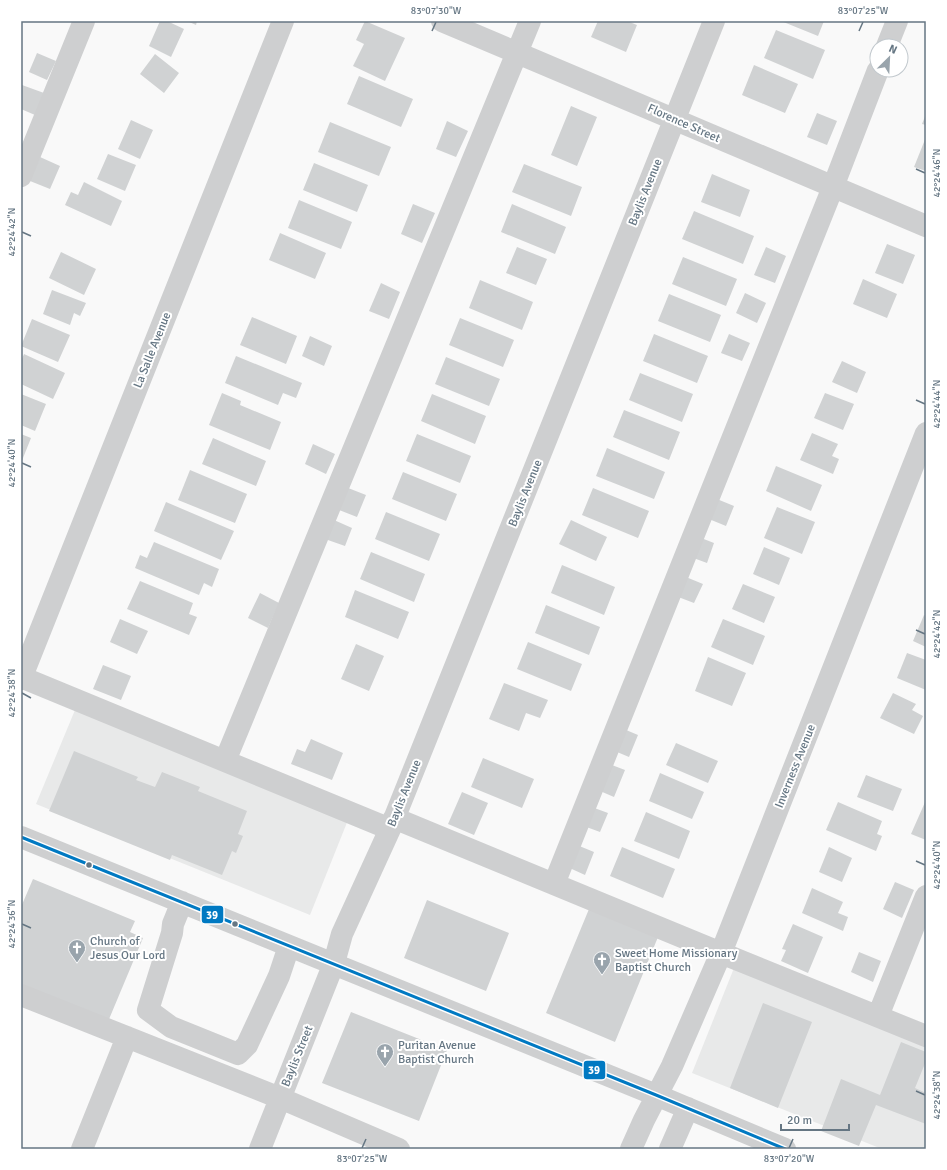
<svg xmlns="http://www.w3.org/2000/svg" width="947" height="1170" font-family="Signika,sans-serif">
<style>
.built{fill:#e8e9e9}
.building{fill:#d0d2d3}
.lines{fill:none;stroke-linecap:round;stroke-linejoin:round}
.minor{stroke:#cecfd0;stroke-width:22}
.bus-1-casing{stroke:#fff;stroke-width:6}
.bus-1{stroke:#0079c2;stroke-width:3}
.ticks{fill:none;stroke:#657683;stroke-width:1.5}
.bus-dot{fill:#657683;stroke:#fff;stroke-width:1.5}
.labels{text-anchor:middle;stroke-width:4;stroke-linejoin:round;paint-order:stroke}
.street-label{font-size:12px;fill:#657683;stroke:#fff}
.poi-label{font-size:12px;fill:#657683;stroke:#fff;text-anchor:start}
.line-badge{stroke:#fff;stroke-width:1.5}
.badge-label{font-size:11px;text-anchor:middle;font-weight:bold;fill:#fff}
.neatline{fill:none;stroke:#657683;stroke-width:1.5}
.ticks-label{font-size:10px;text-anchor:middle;fill:#657683}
</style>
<rect width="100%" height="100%" fill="#f9f9f9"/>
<path class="built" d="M75 710 348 820 310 915 36 804Z
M734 968 926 1045V1149H882L692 1073Z"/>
<path class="building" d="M160 21H167L184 29 171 57 149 46Z
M187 21H197L196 25Z
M365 21 405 38 385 81 353 66 364 44 356 40Z
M598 21H627L637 25 626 52 591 37Z
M781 21H824L818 36Z
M776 30 825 50 813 79 764 58Z
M37 53 56 61 47 80 29 72Z
M155 54 179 73 164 93 140 74Z
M754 65 798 84 785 113 742 95Z
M359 76 413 99 401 127 347 104Z
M22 85 44 93 35 115 21 109V88Z
M571 106 597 117 577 166 551 155Z
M817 113 837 121 827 145 807 137Z
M926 114V125L922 124Z
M131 120 153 130 140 159 118 149Z
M447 121 468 131 456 157 436 149Z
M330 122 391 147 379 176 318 152Z
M926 137V171L914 167Z
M108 154 136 165 125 191 97 179Z
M40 157 60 166 50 189 30 181Z
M314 163 368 185 357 212 303 190Z
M524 164 582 187 571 216 512 192Z
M712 174 750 190 740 217 701 202Z
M84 182 122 201 111 226 65 205 71 192 78 195Z
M299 200 352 222 341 249 288 228Z
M413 204 435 213 422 243 401 234Z
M512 204 566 227 555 254 501 232Z
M694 211 754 236 743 264 682 239Z
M280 233 326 253 315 279 269 260Z
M887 244 915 255 903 284 875 273Z
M517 247 547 259 536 285 506 273Z
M766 247 786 256 775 283 754 275Z
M61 252 96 269 84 295 49 278Z
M683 257 737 279 726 306 672 284Z
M863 279 897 294 887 318 853 304Z
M480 280 533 302 522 330 469 308Z
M381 283 400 292 389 319 369 311Z
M52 290 86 303 80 316 74 313 70 325 43 314Z
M745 293 766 303 757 323 736 313Z
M669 294 721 315 710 342 658 321Z
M252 317 297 336 286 364 240 345Z
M460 318 514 340 503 367 449 345Z
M32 319 70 335 58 362 21 346Z
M654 334 708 356 697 383 643 361Z
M729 334 750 343 742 361 721 353Z
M310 336 332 346 324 366 302 356Z
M24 354 65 373 53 399 21 384V361Z
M236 356 302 383 296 398 283 393 278 405 225 383Z
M446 357 500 379 489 406 435 384Z
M842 361 866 372 857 393 832 382Z
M640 373 693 394 682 422 629 400Z
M222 393 241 401 240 405 281 422 270 450 209 425Z
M825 393 854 404 843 430 814 418Z
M21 394 46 404 35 431 21 425Z
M432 394 486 416 475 444 421 421Z
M624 410 680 432 669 460 613 437Z
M812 433 838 444 832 456 839 459 833 474 800 460Z
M21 434 31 438 21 463Z
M417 434 471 456 460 483 406 461Z
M213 438 266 461 256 486 202 464Z
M313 444 335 454 326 474 305 464Z
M607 448 665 472 654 499 596 476Z
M776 466 822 485 811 511 766 491Z
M190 470 247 494 235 523 178 500Z
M403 472 457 494 446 521 392 499Z
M343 486 366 495 357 517 334 508Z
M593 488 649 511 638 538 582 515Z
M712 497 734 506 726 526 704 517Z
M166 502 234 531 221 560 154 531Z
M777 507 815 522 802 554 764 538Z
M386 512 440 534 429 561 375 539Z
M334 520 352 528 345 546 325 539Z
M571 520 607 537 596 561 559 544Z
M696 536 714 543 707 563 688 556Z
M154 542 219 569 212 587 204 583 199 595 135 568 140 555 147 558Z
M764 547 790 558 779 585 753 574Z
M371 552 425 574 414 602 360 579Z
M562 565 615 587 604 615 551 593Z
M681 575 703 584 694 603 673 595Z
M140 581 193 603 189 614 197 617 189 635 127 609Z
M743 584 775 597 764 623 732 609Z
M355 590 409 612 398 639 345 617Z
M260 593 279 603 268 628 248 618Z
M546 605 600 627 589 655 535 633Z
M924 615 926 616V647L913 641Z
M120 619 148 631 137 654 110 642Z
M723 619 765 636 753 665 711 647Z
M528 642 582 664 571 691 517 669Z
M356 644 384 656 369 691 341 679Z
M907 653 926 660V690L897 678Z
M708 657 746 673 732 706 695 691Z
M103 665 131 676 121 700 93 689Z
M504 683 548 700 540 718 526 713 519 731 489 719Z
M893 693 916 704 912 710 923 716 914 734 880 718Z
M619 727 638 735 629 757 610 749Z
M311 739 343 753 332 780 291 764 297 749 305 752Z
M676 743 718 761 708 783 666 765Z
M74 751 138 777 136 780 155 787 162 772 200 787 198 791 247 811 238 834 243 836 236 853 232 851 222 875 172 855 170 860 49 811Z
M483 758 534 779 522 808 471 787Z
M604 762 625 770 614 797 593 788Z
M660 773 704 792 692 819 649 801Z
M866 775 902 789 893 811 857 797Z
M462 792 488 803 474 835 448 824Z
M926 800V840L911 834Z
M838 802 882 821 877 834 882 836 876 851 826 830Z
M589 806 608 813 600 832 581 825Z
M646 812 690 831 679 859 634 841Z
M572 843 594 852 585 875 563 865Z
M622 847 675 869 663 898 610 876Z
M829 847 852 858 842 882 819 872Z
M33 879 135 921 130 932 143 938 107 1024 21 988V907Z
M895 882 914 890 902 918 883 909Z
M812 888 843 902 838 913 848 917 843 931 802 913Z
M427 900 509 933 486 991 404 958Z
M589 909 658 937 615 1042 546 1013Z
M793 924 823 937 808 973 781 961 786 950 782 949Z
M859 952 881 961 873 982 851 972Z
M763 1003 812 1022 778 1108 730 1088Z
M351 1012 447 1050 419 1121 322 1083Z
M901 1042 926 1052V1061L915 1088 926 1093V1124L876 1105 859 1146 821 1131 841 1079 880 1095Z"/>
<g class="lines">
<path class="minor" d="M442 21 926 226
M887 46 897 21
M21 176 84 21
M21 677 390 829
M21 679 283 21
M225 761 530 21
M394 818 721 953 926 1036
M21 837 656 1095 785 1149
M554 884 833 187 878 70
M182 902 173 924 172 933 148 1010 171 1027 238 1054 247 1045 279 976 289 946
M21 995 280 1098 399 1149
M878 1016 926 896
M82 1149 127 1037
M260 1149 334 963 342 934 390 829 714 21
M631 1149 644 1120 672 1066 721 953 926 433
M670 1149 688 1108"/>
<g class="bus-1-casing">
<path id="bus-1" d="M21 837 656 1095 785 1149"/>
</g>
<use href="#bus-1" class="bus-1"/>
</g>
<path class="ticks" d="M432 31 436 22M859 31 863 22M916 169 925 173M22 232 31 236M916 400 925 404M22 463 31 467M916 630 925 634M22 693 31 698M916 861 925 865M22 924 31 928M916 1091 925 1095M362 1148 366 1139M789 1148 793 1139"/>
<defs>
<g id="church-pin" transform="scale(0.9)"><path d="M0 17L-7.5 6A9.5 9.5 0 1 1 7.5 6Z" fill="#99a4ac" stroke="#fff"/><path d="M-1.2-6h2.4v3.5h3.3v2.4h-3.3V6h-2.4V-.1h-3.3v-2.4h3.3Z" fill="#fff"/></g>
</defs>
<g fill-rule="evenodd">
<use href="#church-pin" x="77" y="948"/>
<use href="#church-pin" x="602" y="960"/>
<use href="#church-pin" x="385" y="1052"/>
</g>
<g class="bus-dot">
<circle cx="89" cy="865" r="3.5"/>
<circle cx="235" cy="924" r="3.5"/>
</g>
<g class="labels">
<g class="street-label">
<text transform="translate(684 123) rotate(24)" y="4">Florence Street</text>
<text transform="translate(645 192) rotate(-68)" y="4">Baylis Avenue</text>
<text transform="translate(152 350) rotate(-68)" y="4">La Salle Avenue</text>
<text transform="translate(525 493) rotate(-68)" y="4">Baylis Avenue</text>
<text transform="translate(795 766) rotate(-68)" y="4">Inverness Avenue</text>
<text transform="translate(404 793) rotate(-68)" y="4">Baylis Avenue</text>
<text transform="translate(297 1056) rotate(-68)" y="4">Baylis Street</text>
</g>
<g class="poi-label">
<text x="90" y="945">Church of<tspan x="90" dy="14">Jesus Our Lord</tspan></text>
<text x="615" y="957">Sweet Home Missionary<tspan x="615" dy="14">Baptist Church</tspan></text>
<text x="398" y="1049">Puritan Avenue<tspan x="398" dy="14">Baptist Church</tspan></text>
</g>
</g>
<g class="line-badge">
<rect x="201" y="905" width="23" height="19" rx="4" fill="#0079c2"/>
<rect x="583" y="1060" width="23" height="20" rx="4" fill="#0079c2"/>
</g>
<g class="badge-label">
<text x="212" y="919">39</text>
<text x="594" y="1074">39</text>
</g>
<rect width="947" height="1170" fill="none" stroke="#ffffff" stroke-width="44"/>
<g transform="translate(889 58) rotate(24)"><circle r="19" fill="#ffffff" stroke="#c1c8cd"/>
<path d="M0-3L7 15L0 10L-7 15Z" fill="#99a4ac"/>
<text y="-6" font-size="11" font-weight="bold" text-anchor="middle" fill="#657683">N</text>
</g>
<path d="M781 1124v6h68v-6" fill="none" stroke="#657683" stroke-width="2"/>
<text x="787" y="1124" font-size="12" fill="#657683" stroke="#ffffff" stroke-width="3" paint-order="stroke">20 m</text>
<rect x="22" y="22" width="903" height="1126" class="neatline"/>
<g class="ticks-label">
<text x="436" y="14">83°07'30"W</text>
<text x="863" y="14">83°07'25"W</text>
<text transform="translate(936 173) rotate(-90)" y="4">42°24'46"N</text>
<text transform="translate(11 232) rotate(-90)" y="4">42°24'42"N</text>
<text transform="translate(936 404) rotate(-90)" y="4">42°24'44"N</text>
<text transform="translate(11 463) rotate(-90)" y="4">42°24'40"N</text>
<text transform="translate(936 634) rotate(-90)" y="4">42°24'42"N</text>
<text transform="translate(11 693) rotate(-90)" y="4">42°24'38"N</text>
<text transform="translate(936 865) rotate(-90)" y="4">42°24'40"N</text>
<text transform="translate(11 924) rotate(-90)" y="4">42°24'36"N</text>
<text transform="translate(936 1095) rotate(-90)" y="4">42°24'38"N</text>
<text x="362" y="1162">83°07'25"W</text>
<text x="789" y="1162">83°07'20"W</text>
</g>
</svg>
